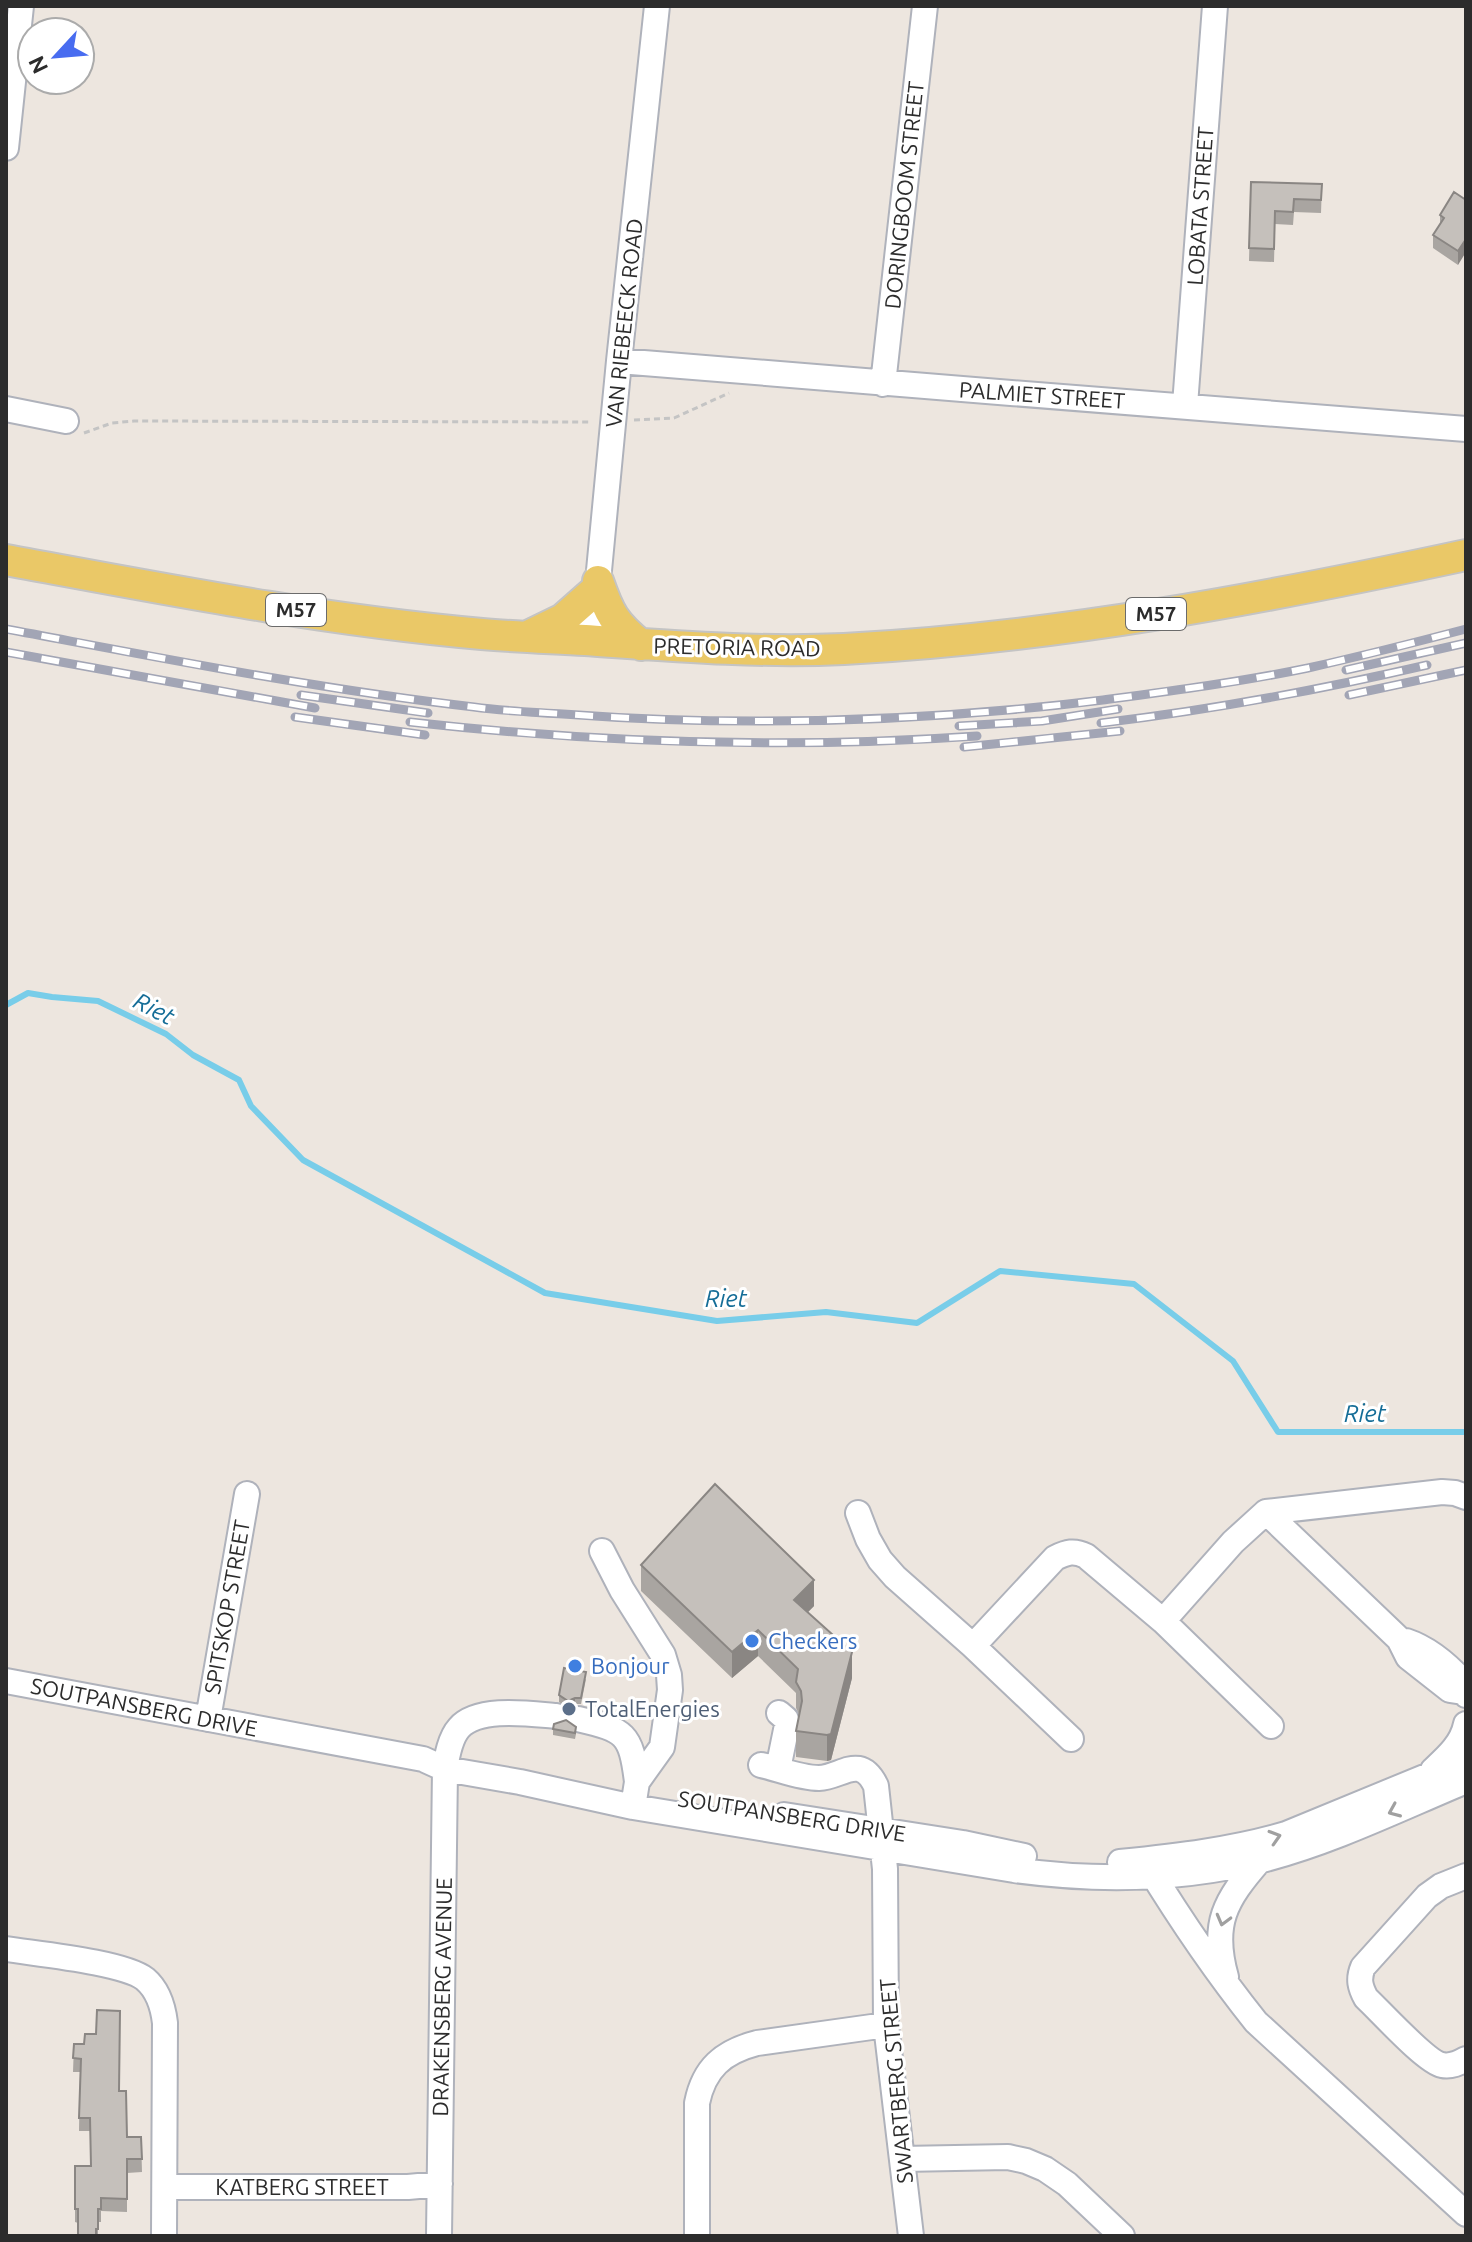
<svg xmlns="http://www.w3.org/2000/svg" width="1472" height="2242" font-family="Ubuntu,sans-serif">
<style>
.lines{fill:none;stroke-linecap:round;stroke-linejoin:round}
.stream{stroke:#78cde9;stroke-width:6}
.minor-casing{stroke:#afb2bb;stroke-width:28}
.major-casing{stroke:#c4c4c4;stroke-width:34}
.path{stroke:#c4c4c4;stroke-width:3;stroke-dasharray:6 4;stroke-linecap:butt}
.minor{stroke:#fff;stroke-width:24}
.major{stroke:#eac867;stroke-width:30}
.rail-casing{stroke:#a2a5b5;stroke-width:9}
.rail{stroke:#fff;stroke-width:6;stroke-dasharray:18;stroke-linecap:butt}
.wall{fill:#a9a5a1}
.shaded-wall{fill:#8a8683}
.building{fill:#c5c0bb;stroke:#8a8683;stroke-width:2}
.oneway{stroke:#a0a0a0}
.shop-dot{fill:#3f7fe0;stroke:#fff;stroke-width:3}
.service-dot{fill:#5c6f8a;stroke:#fff;stroke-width:3}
.labels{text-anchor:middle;stroke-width:6;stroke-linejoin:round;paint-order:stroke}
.shield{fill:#fff;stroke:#6b6b6b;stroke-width:2}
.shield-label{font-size:20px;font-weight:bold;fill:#2c2c2c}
.street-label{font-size:22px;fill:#2c2c2c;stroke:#fff}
.shop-label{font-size:22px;fill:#366cbe;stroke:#fff;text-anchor:start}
.service-label{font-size:22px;fill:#4e5e75;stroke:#fff;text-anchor:start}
.water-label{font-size:24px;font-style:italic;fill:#156d97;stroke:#fff}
</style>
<rect width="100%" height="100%" fill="#ede6df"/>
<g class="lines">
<path class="stream" d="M6 1005 28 993 52 997 98 1001 166 1034 193 1055 239 1080 251 1106 303 1160 545 1293 717 1321 826 1312 917 1323 1000 1271 1134 1284 1233 1361 1278 1432H1466"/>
<g class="minor-casing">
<path id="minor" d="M6 148 21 6
M619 361C901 386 1184 405 1466 429
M883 384 925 6
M1185 405 1215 6
M6 409 66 421
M588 640 598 581 619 361 657 6
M1266 1512 1399 1639 1408 1657 1450 1690 1463 1692
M858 1513 868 1539 880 1560 895 1577 973 1646 1071 1739
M602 1551 622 1590 663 1655 669 1675 670 1690 662 1747 637 1782 633 1807
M1163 1621 1233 1542 1266 1512 1442 1492 1455 1493 1466 1497
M1406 1641C1430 1649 1448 1665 1464 1683L1463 1692 1466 1695
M973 1646 1055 1558C1067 1552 1074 1550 1086 1556L1163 1621 1271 1726
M6 1681 423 1759 445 1769 520 1782 633 1807 1014 1870C1095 1881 1182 1880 1262 1860 1332 1842 1399 1809 1466 1781
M208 1719 247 1494
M578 1719C625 1730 631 1733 637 1782
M761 1765C779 1769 800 1778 819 1778 842 1777 860 1753 876 1786L885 1869 886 2025 911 2236
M778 1769 787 1725 786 1719 779 1713
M1433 1770C1447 1757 1462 1744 1466 1724
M784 1815 963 1843 1024 1856
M1120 1862C1177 1856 1231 1850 1286 1834L1466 1760
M1147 1865C1180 1919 1216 1972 1256 2022L1466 2214
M1466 1876 1441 1886 1427 1896 1363 1967C1358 1979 1360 1987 1366 1998 1380 2011 1426 2062 1442 2065 1451 2067 1459 2063 1466 2059
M6 1949C37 1954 123 1962 145 1979 158 1990 163 2006 165 2023L164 2236
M1226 1977C1211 1924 1225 1900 1260 1860
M902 2159 1008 2157 1026 2161 1045 2169 1067 2184 1122 2236
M165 2187H408L440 2184
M439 2236 445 1769C447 1756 450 1738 459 1728 478 1706 531 1714 556 1716
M697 2236V2103C704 2068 723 2052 757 2043L886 2025"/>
</g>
<g class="major-casing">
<path id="major" d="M6 560C164 589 322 620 482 634 516 637 551 638 585 640 672 646 757 653 844 649 1054 638 1261 599 1466 555
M598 581C609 613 614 623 641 645
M528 636 563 619 597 589"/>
</g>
<path class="path" d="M634 420 674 418 729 393
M84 433 112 423 134 421 591 422"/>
<use href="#minor" class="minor"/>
<use href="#major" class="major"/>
<g class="rail-casing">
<path id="rail" d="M6 629C162 658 317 689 474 707 503 711 533 712 563 714 742 727 923 722 1103 700 1171 691 1240 682 1308 668 1361 656 1413 643 1466 629
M6 652 315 708
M1346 670 1466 643
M301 695 428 713
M1349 695 1466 670
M295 717 425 735
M410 722C599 743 788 749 977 736
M1101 723C1211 710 1319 690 1427 665
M959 726 1042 721 1118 709
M964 747 1120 731"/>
</g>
<use href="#rail" class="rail"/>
</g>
<path class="wall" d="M1251 182 1322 184 1321 213 1294 212 1293 225 1275 224 1274 262 1249 261Z
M1466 200 1458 265 1433 248V235L1440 224V215Z
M641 1565 814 1606 808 1612 852 1678 831 1760 827 1761 796 1757V1731L799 1714 796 1708V1693L758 1656 732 1678 641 1591Z
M586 1679 581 1704H575L568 1708 559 1702V1695Z
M566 1720 576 1734 575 1739 553 1735V1729Z
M74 2044H84L119 2091 127 2137H141L142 2172 127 2173V2212L101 2211V2222H98V2236H78V2223L75 2222V2166H90V2131H79L80 2072H73Z"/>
<path class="shaded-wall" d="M1466 239V252L1458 265V251Z
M814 1580V1606L794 1626V1600Z
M758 1630V1656L732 1678V1652Z
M852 1652V1678L831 1760 827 1761V1735Z
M575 1698V1704L568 1708V1701Z"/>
<path class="building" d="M1251 182 1322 184 1321 200 1294 199 1293 212 1275 211 1274 249 1249 248Z
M1454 192 1466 200V239L1458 251 1433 235 1444 218 1440 215Z
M715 1484 814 1580 794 1600 852 1652 831 1734 827 1735 796 1731 802 1701 801 1691 796 1682 798 1669 758 1630 732 1652 641 1565Z
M564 1668 586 1672 581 1698H575L568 1701 559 1695Z
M566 1720 576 1727 575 1733 553 1729 554 1724Z
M97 2010 120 2011 119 2091H126L127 2137H141L142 2159H127V2199L101 2198V2209H98V2229H96V2236H78V2209H75V2166H91L90 2118H79L81 2059 73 2058 74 2044H84L85 2034H96Z"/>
<defs><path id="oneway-chevron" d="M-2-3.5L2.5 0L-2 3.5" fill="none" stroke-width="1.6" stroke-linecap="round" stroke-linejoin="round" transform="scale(2)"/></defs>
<g class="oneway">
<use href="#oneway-chevron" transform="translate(1394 1811) rotate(157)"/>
<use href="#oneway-chevron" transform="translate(1275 1837) rotate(-17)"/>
<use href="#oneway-chevron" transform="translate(1223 1920) rotate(105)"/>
</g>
<g class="shop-dot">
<circle cx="752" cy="1641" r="8"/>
<circle cx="575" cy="1666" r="8"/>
</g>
<circle class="service-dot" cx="569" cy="1709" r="8"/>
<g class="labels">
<g class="shield">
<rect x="266" y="594" width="60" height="32" rx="6"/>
<rect x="1126" y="598" width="60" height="32" rx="6"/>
</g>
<g class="shield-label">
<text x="296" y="617">M57</text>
<text x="1156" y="621">M57</text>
</g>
<g class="street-label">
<text transform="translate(904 195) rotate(-84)" y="8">DORINGBOOM STREET</text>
<text transform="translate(1200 206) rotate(-86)" y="8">LOBATA STREET</text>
<text transform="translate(624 323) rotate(-84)" y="8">VAN RIEBEECK ROAD</text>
<text transform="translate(1042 395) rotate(4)" y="8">PALMIET STREET</text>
<text transform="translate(737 647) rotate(1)" y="8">PRETORIA ROAD</text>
<text transform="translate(227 1607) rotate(-80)" y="8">SPITSKOP STREET</text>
<text transform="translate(144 1707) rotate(11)" y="8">SOUTPANSBERG DRIVE</text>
<text transform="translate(792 1816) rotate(9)" y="8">SOUTPANSBERG DRIVE</text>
<text transform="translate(442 1997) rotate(-89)" y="8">DRAKENSBERG AVENUE</text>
<text transform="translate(896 2081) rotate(-95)" y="8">SWARTBERG STREET</text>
<text x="302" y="2195">KATBERG STREET</text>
</g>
<g class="shop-label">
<text x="768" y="1649">Checkers</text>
<text x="591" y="1674">Bonjour</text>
</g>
<g class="service-label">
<text x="585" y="1717">TotalEnergies</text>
</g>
<g class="water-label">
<text transform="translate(154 1009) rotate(27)" y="8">Riet</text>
<text x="726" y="1307">Riet</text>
<text x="1365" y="1422">Riet</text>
</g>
</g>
<rect width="1472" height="2242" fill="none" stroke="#2c2c2c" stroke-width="16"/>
<g transform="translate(56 56) rotate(244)"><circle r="38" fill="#ffffff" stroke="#ababab" stroke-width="2"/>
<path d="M0-6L14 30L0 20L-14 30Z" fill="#486cf0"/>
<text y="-12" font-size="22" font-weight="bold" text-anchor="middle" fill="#2c2c2c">N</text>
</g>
</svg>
